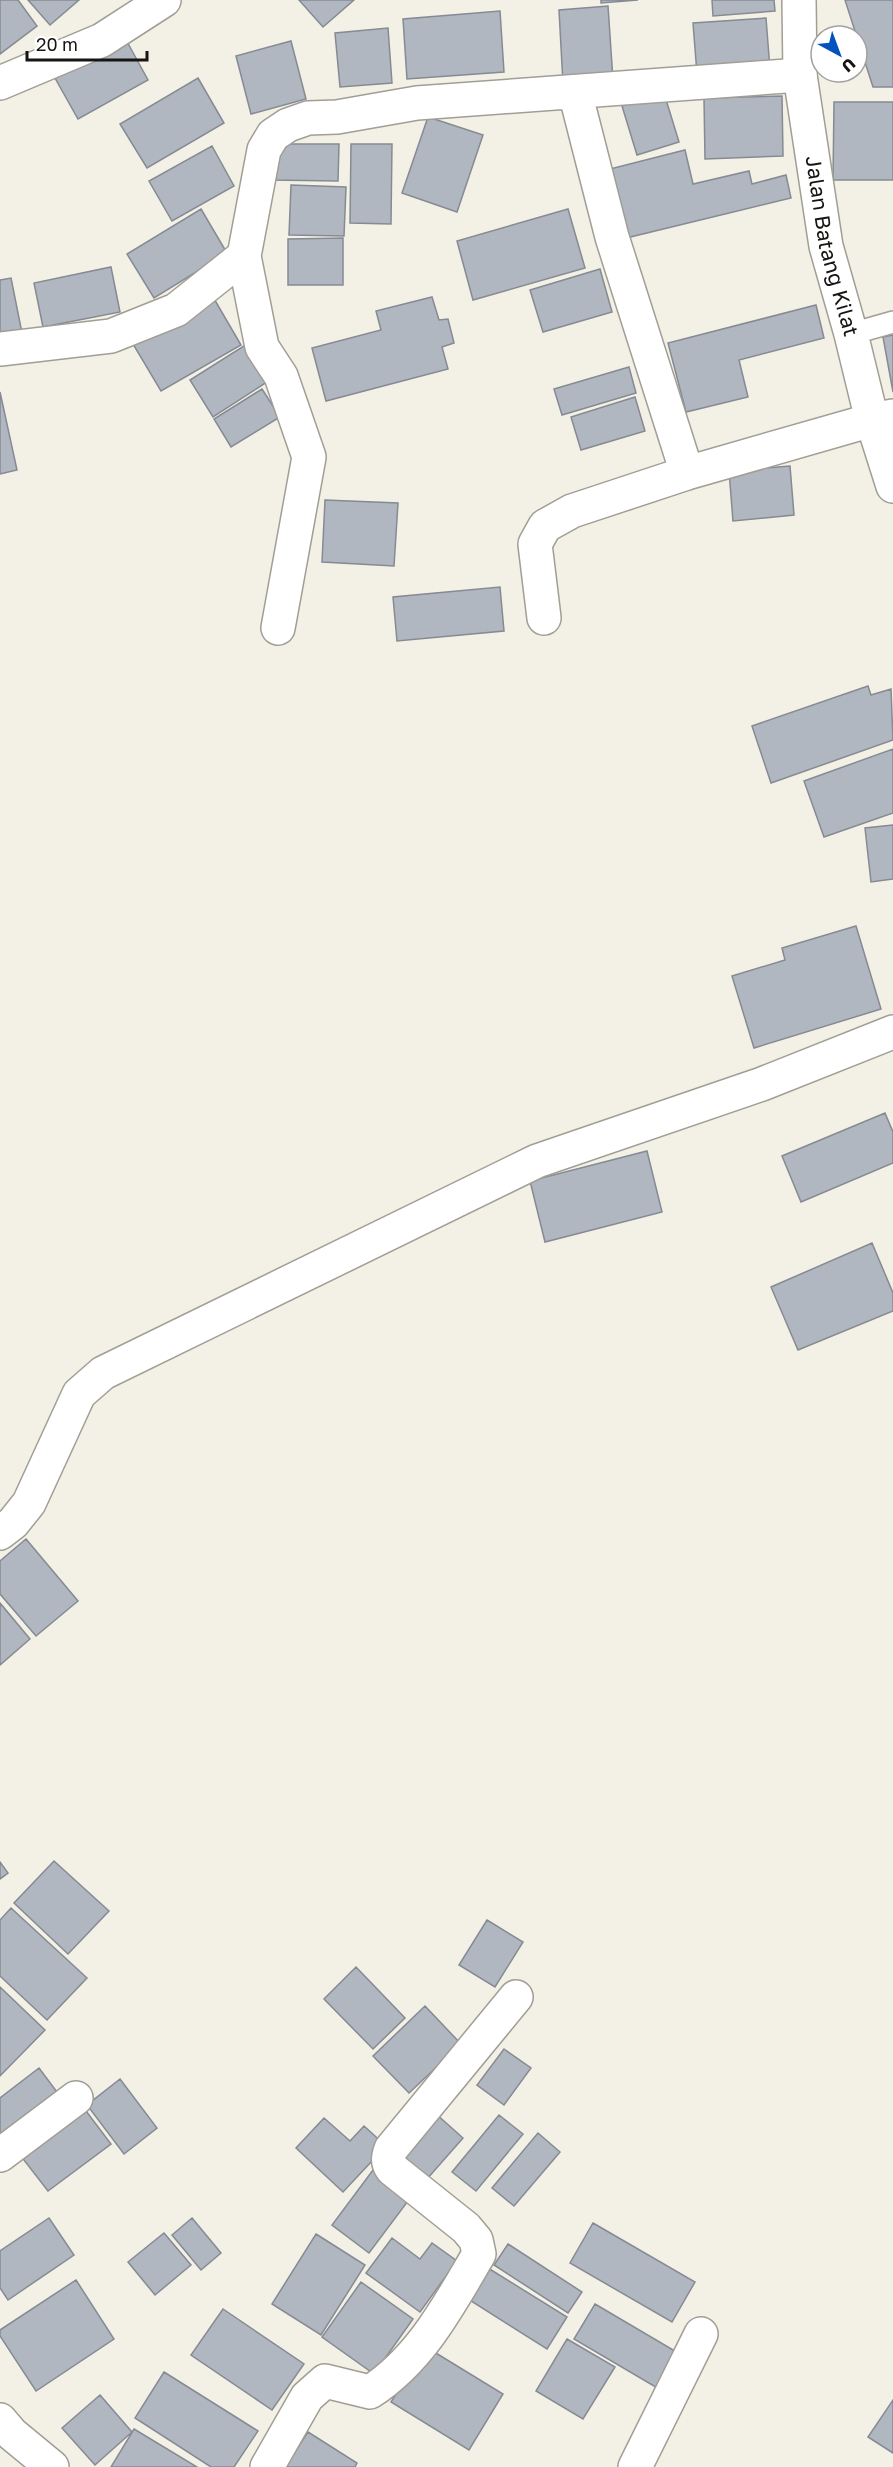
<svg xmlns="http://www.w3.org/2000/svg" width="893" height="2467" font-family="'Golos Text',sans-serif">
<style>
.building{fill:#b1b7c0;stroke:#858a93;stroke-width:1.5}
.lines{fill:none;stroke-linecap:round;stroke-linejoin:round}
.lane-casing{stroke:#a19e95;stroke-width:24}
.street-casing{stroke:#a19e95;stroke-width:36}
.secondary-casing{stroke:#a19e95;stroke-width:36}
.lane{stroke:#fff;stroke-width:21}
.street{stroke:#fff;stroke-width:33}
.secondary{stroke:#fff;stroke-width:33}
.labels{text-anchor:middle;stroke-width:4.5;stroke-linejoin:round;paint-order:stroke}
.street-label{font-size:21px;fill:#161512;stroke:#fff}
</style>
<rect width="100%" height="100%" fill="#f3f0e5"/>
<path class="building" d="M0 0H18L37 26 0 54Z
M28 0H79L50 25Z
M299 0H354L323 27Z
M601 0H638L601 3Z
M712 0H774L775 11 713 16Z
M845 0H893V87H873Z
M608 6 613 80 563 84 559 10Z
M500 11 504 72 407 79 403 19Z
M766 18 770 69 697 74 693 23Z
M388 28 392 83 340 87 335 33Z
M125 38 148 80 78 119 55 78Z
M291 41 306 99 251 114 236 56Z
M198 78 224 123 147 168 120 124Z
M664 93 679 142 637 155 622 106Z
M782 96 783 156 705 159 704 98Z
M834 102H893V180H833Z
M428 117 483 135 457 212 402 193Z
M271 144H339L338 181 270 180Z
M351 144H392L391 224 350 223Z
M212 146 234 186 172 221 149 181Z
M685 150 693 184 749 171 752 184 786 175 791 198 622 239 606 170Z
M291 185 346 187 344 236 289 235Z
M201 209 227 253 154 298 127 254Z
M568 209 585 268 473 300 457 241Z
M343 238V285H288V239Z
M111 267 120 312 43 327 34 283Z
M600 269 612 312 543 332 530 290Z
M11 278 22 333 0 338V280Z
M213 297 241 345 161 391 133 344Z
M432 297 439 320 448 319 454 343 442 347 448 369 326 401 312 348 381 330 376 311Z
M816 305 824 338 739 360 748 397 686 412 668 343Z
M893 335V392L883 337Z
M247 344 270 380 213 417 190 380Z
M629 367 636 393 562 415 554 389Z
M262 389 280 417 231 447 214 419Z
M0 392 17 470 0 474Z
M635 397 645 431 581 450 571 417Z
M790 466 794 515 733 521 729 471Z
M325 500 398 503 394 566 322 562Z
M500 587 504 631 397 641 393 597Z
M868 686 871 695 891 689 893 740 771 783 752 726Z
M893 749V813L824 837 804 781Z
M893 825V879L871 882 865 828Z
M856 926 881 1009 754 1048 732 976 785 960 782 948Z
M885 1113 893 1132V1163L801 1202 782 1156Z
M647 1151 662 1212 545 1242 530 1181Z
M872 1243 893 1293V1311L798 1350 771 1287Z
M26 1539 78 1601 36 1636 0 1594V1561Z
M0 1603 30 1639 0 1665Z
M54 1861 109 1911 68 1954 14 1903Z
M0 1862 8 1873 0 1879Z
M11 1908 87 1978 47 2020 0 1976V1920Z
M487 1920 523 1942 495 1987 459 1965Z
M356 1967 405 2018 373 2049 324 1999Z
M0 1987 45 2030 0 2076Z
M425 2006 461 2044 409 2093 373 2056Z
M504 2049 531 2068 504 2105 477 2085Z
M39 2068 60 2096 0 2141V2098Z
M120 2079 157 2128 124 2154 87 2105Z
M83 2107 111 2144 48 2191 20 2155Z
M435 2113 463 2138 427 2179 399 2155Z
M499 2115 523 2134 476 2191 452 2172Z
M324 2118 350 2141 364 2126 386 2146 343 2192 296 2148Z
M538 2133 560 2152 514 2206 492 2188Z
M373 2170 411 2197 369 2253 332 2225Z
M49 2218 74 2255 8 2300 0 2288V2251Z
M192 2218 221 2253 201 2270 172 2235Z
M593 2223 695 2282 672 2322 570 2263Z
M164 2233 191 2265 155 2295 128 2262Z
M316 2234 365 2265 321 2335 272 2304Z
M392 2238 420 2259 432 2243 457 2261 420 2312 366 2273Z
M508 2244 582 2292 568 2313 494 2265Z
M488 2268 567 2317 547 2349 468 2299Z
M76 2280 114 2339 36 2391 0 2336V2330Z
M361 2282 413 2319 374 2374 322 2337Z
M595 2304 680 2354 659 2389 574 2339Z
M223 2309 304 2364 272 2410 191 2355Z
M567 2339 615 2367 583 2419 536 2391Z
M426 2347 503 2394 469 2450 391 2402Z
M164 2372 258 2431 234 2467H211L135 2418Z
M100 2395 132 2432 95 2465 62 2428Z
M893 2400V2453L868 2437Z
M134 2429 197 2467H111Z
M308 2432 357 2463 355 2467H285Z"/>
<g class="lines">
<g class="lane-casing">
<path id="lane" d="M851 334 893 322"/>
</g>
<g class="street-casing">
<path id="street" d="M0 83 102 40 164 0
M575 92 612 237 687 473
M0 349 111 336 176 310 244 256
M544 618 535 544 545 526 572 511 687 473 872 420 893 416
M278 628 309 457 281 376 262 347 244 256 264 150 273 135 288 125 308 118 337 117 417 103 800 75
M0 1533 13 1523 29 1503 79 1394 103 1373 537 1161 762 1084 893 1032
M0 2155 76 2098
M0 2420 12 2434 52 2467
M267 2467 307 2397 325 2381 370 2392C421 2359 449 2305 479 2254L476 2240 466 2228 392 2169C387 2162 388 2157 391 2149L516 1997
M635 2467 701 2334"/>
</g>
<g class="secondary-casing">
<g id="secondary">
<path id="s1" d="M799 0 800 75 826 246 851 334 872 420 893 486"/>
</g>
</g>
<use href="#lane" class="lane"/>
<use href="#street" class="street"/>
<use href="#secondary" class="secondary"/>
</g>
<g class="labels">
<g class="street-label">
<text dy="7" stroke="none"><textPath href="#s1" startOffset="249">Jalan Batang Kilat</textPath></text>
</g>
</g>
<g transform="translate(839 54) rotate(139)"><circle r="28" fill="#ffffff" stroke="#a2a1a0" stroke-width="1.5"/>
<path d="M0-4.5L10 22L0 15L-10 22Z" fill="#0253bd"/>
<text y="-9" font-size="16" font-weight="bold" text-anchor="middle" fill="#161512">U</text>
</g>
<path d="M27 51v9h120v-9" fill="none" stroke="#161512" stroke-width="3"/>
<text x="36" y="51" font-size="18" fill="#161512" stroke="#ffffff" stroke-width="4.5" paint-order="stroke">20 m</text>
</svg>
